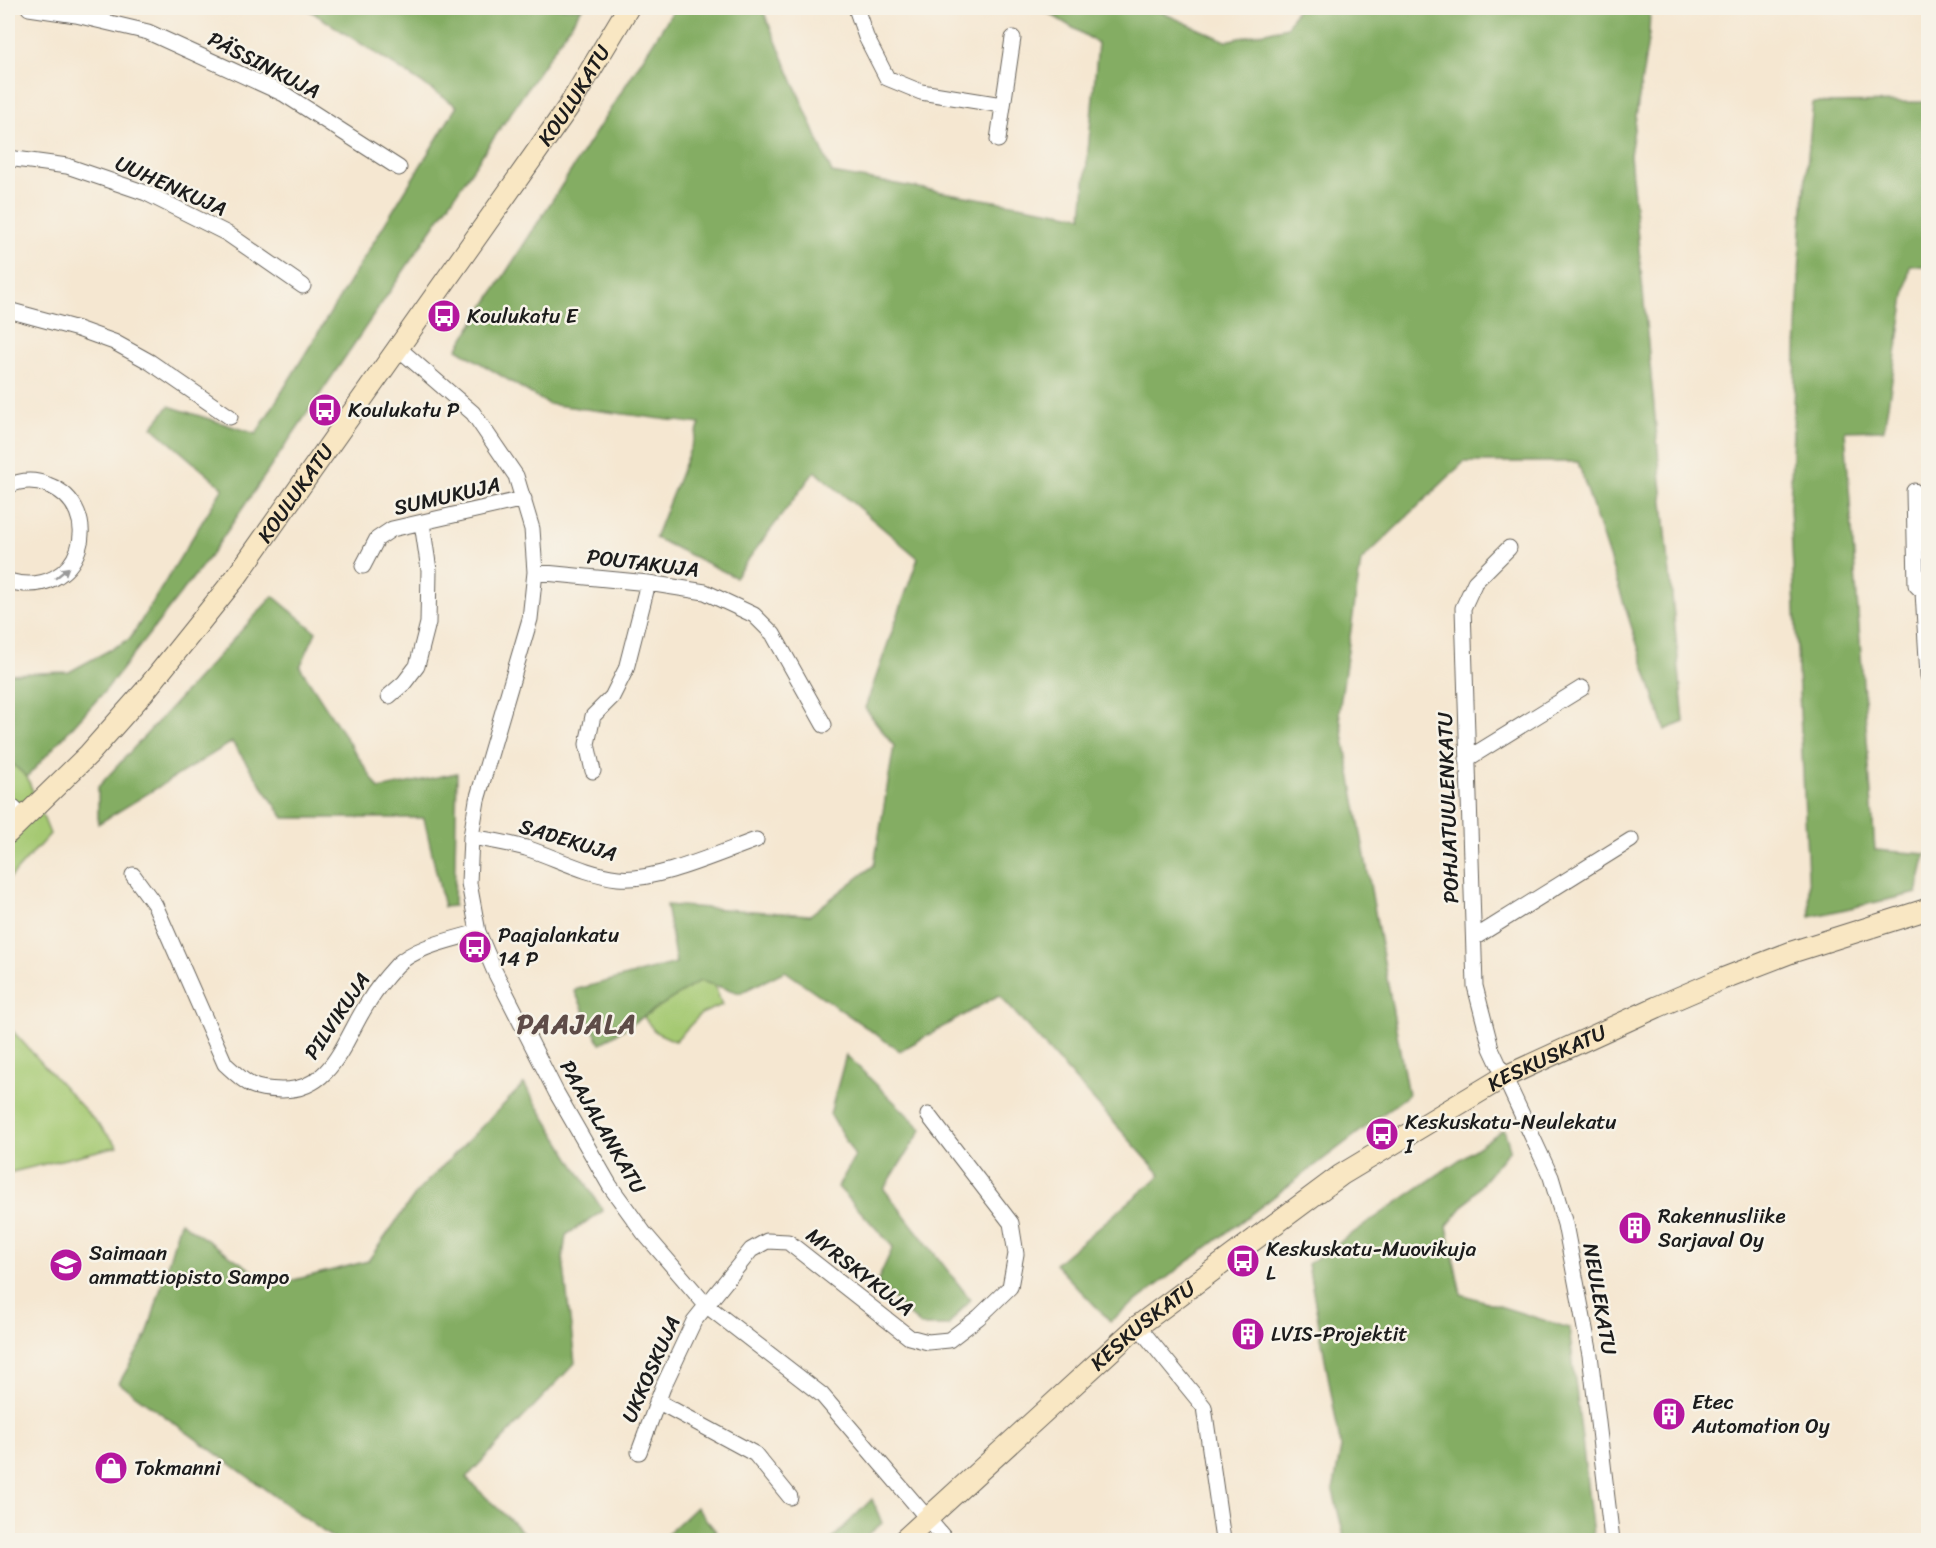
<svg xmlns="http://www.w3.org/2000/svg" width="1936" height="1548" font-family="Sriracha,sans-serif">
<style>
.green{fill:#a5c972;stroke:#607247;stroke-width:1.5}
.forest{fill:#84ad64;stroke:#506440;stroke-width:1.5}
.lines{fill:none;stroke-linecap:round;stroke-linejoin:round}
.street-casing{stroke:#68635b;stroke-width:17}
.secondary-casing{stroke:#68635b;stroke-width:23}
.street{stroke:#fff;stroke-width:15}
.secondary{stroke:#f9e7c3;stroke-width:21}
.oneway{fill:#999}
.labels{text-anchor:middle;stroke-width:5;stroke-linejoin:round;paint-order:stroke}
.street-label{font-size:21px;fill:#1c1c1c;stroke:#f7f3e8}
.poi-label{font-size:21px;fill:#1c1c1c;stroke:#f7f3e8;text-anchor:start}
.district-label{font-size:27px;font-weight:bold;letter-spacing:1.5px;fill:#5e4c48;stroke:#f7f3e8}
</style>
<rect width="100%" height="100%" fill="#f7f3e8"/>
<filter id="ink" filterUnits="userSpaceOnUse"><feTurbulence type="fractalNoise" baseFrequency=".0167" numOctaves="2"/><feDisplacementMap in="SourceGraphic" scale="12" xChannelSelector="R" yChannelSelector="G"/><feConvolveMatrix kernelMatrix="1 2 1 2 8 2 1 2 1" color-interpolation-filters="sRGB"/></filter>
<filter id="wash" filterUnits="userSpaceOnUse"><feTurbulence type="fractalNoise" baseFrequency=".008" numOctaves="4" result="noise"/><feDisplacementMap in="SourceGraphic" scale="24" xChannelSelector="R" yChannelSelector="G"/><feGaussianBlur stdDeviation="1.35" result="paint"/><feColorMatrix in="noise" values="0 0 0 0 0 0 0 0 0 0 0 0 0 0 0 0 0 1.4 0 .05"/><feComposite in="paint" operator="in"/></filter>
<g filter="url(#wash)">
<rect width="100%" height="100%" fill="#f5e7d1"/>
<path class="green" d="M8 760 27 777 50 834 8 880Z
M708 967 722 1005 701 1014 675 1041 655 1032 643 1016Z
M8 1026 118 1146 8 1173Z"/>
<path class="forest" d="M306 8H582L213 552 104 692 27 777 8 760V674L69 672 130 639 223 488 152 427 169 406 256 434 457 106Z
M675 8H762L832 173 1082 216 1098 43 1040 8H1152L1226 41 1287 27 1297 8H1650L1649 34 1630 155 1684 722 1665 730 1578 462H1464L1361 561 1339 712 1408 1095 1110 1321 1055 1264 1161 1175 999 995 900 1051 785 971 740 993 700 981 600 1044 574 990 676 963 666 905 810 915 874 865 894 746 865 708 918 558 815 471 735 577 655 538 700 424 548 404 457 349Z
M1928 102V267L1910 265 1884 430 1845 431 1875 850 1926 854 1917 893 1810 917 1790 507 1801 229 1813 103Z
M273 596 316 632 300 667 379 789 457 773 454 906 444 907 424 818H284L232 742 98 824V787Z
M846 1055 922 1129 884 1189 970 1299 948 1326H921L877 1282 893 1247 838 1187 855 1156 830 1114Z
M524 1084 603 1211 566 1235 563 1258 575 1363 466 1478 531 1540H335L119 1383 147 1335 180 1222 274 1285 368 1261 417 1192Z
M1504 1129 1510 1149 1447 1226 1461 1294 1569 1328 1593 1535 1587 1540H1345L1333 1491 1341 1448 1308 1264Z
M872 1499 882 1523 862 1540H831Z
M696 1507 723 1540H661Z"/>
</g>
<g filter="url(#ink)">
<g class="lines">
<g class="street-casing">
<path id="street" d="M29 8 76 15 148 32 284 94 399 168
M856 8 866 37 887 78 921 92 1002 105
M998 140 1013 38
M8 158 67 166 146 193 228 234 303 286
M8 310 78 329 114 342 150 362 230 417
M397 347 473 413 516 476 532 529 535 572 530 619 477 800 471 837 469 883 478 932 494 970 556 1092 610 1186 644 1233 706 1305 822 1395 946 1540
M8 486C21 480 34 479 48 485 107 507 83 602 8 581
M1914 491 1916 585 1923 592 1928 676
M1509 548 1475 582 1463 608 1475 986 1491 1048 1551 1177 1565 1224 1590 1355 1612 1540
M363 566 377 539 392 529 524 499
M535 572 648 583 705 592 754 615 773 634 824 725
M389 696 404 683 417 666 428 623 429 570 422 523
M1467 759 1582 688
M593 771 587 744 593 716 612 697 626 669 648 583
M8 803 24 818
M471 837C489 840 508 843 526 848 557 858 585 874 618 878 655 882 719 853 756 840
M133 875 155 905 225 1064C247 1084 250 1089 281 1090 334 1091 344 1038 369 1001 376 989 387 976 397 965 417 946 452 940 478 932
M1474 938 1631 840
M1138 1326 1204 1407 1223 1540
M657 1401 755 1454 790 1497
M639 1452 663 1387 694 1321 751 1250 767 1241 788 1242 909 1337 928 1342 949 1340 979 1317 1010 1287 1016 1254 1011 1223 928 1115"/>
</g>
<g class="secondary-casing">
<g id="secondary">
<path id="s1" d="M8 833 89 754 144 692 237 576 569 106 628 8"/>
<path id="s2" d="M904 1540 1138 1326 1341 1175 1504 1077 1657 1007 1722 979 1792 952 1928 909"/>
</g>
</g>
<use href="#street" class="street"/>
<use href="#secondary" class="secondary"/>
</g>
<defs><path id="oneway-solid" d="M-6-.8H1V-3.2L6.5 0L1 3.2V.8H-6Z" transform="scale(1.5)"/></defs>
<use class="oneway" href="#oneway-solid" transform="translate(62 573) rotate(-39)"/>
</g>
<defs>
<g id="bus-disc" transform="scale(1.725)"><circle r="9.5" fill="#b5179e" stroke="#f7f3e8"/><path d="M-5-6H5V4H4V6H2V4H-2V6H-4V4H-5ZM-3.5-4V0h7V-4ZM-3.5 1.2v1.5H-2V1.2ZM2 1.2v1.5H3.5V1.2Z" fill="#fff"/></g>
<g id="building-disc" transform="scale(1.725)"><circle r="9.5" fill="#b5179e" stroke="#f7f3e8"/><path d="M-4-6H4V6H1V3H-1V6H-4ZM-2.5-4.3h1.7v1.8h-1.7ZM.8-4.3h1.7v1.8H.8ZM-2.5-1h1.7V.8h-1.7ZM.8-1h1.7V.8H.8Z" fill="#fff"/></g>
<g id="school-disc" transform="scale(1.725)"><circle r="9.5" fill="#b5179e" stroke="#f7f3e8"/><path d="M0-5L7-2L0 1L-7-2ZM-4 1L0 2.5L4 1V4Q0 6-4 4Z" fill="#fff"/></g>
<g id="shop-disc" transform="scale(1.725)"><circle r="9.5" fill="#b5179e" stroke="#f7f3e8"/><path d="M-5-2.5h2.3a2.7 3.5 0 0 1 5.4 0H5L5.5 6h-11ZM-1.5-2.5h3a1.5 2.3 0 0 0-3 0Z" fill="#fff"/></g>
</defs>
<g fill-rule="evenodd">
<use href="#bus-disc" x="444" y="316"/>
<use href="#bus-disc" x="325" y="410"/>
<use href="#bus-disc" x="475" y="947"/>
<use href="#bus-disc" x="1382" y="1134"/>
<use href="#building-disc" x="1635" y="1228"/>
<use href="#bus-disc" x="1243" y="1261"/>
<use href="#school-disc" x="66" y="1265"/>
<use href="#building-disc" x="1248" y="1334"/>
<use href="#building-disc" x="1669" y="1414"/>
<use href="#shop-disc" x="111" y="1468"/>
</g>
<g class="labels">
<g class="street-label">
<text transform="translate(264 65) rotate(27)" y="7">PÄSSINKUJA</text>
<text dy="7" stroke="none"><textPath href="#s1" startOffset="932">KOULUKATU</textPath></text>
<text transform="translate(171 186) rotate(24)" y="7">UUHENKUJA</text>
<text dy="7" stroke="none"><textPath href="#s1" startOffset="446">KOULUKATU</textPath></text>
<text transform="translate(447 496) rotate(-13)" y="7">SUMUKUJA</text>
<text transform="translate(643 563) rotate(7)" y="7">POUTAKUJA</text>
<text transform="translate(1448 808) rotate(-92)" y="7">POHJATUULENKATU</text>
<text transform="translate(568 840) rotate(17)" y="7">SADEKUJA</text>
<text transform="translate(337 1016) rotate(-56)" y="7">PILVIKUJA</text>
<text dy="7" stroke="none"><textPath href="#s2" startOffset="807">KESKUSKATU</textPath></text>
<text transform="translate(603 1127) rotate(60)" y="7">PAAJALANKATU</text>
<text transform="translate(860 1272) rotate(38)" y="7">MYRSKYKUJA</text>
<text transform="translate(1600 1299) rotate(80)" y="7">NEULEKATU</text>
<text dy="7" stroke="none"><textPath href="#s2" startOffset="321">KESKUSKATU</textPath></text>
<text transform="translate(651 1369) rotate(-66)" y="7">UKKOSKUJA</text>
</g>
<g class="poi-label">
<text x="467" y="323">Koulukatu E</text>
<text x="348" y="417">Koulukatu P</text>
<text x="498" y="942">Paajalankatu<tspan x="498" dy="24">14 P</tspan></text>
<text x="1405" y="1129">Keskuskatu-Neulekatu<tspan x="1405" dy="24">I</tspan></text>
<text x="1658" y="1223">Rakennusliike<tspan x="1658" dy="24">Sarjaval Oy</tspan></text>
<text x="1266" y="1256">Keskuskatu-Muovikuja<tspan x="1266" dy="24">L</tspan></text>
<text x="89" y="1260">Saimaan<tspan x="89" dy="24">ammattiopisto Sampo</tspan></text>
<text x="1271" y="1341">LVIS-Projektit</text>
<text x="1692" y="1409">Etec<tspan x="1692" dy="24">Automation Oy</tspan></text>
<text x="134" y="1475">Tokmanni</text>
</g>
<g class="district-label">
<text x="577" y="1033">PAAJALA</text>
</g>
</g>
<rect width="1936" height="1548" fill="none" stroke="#f7f3e8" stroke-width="30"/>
</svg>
